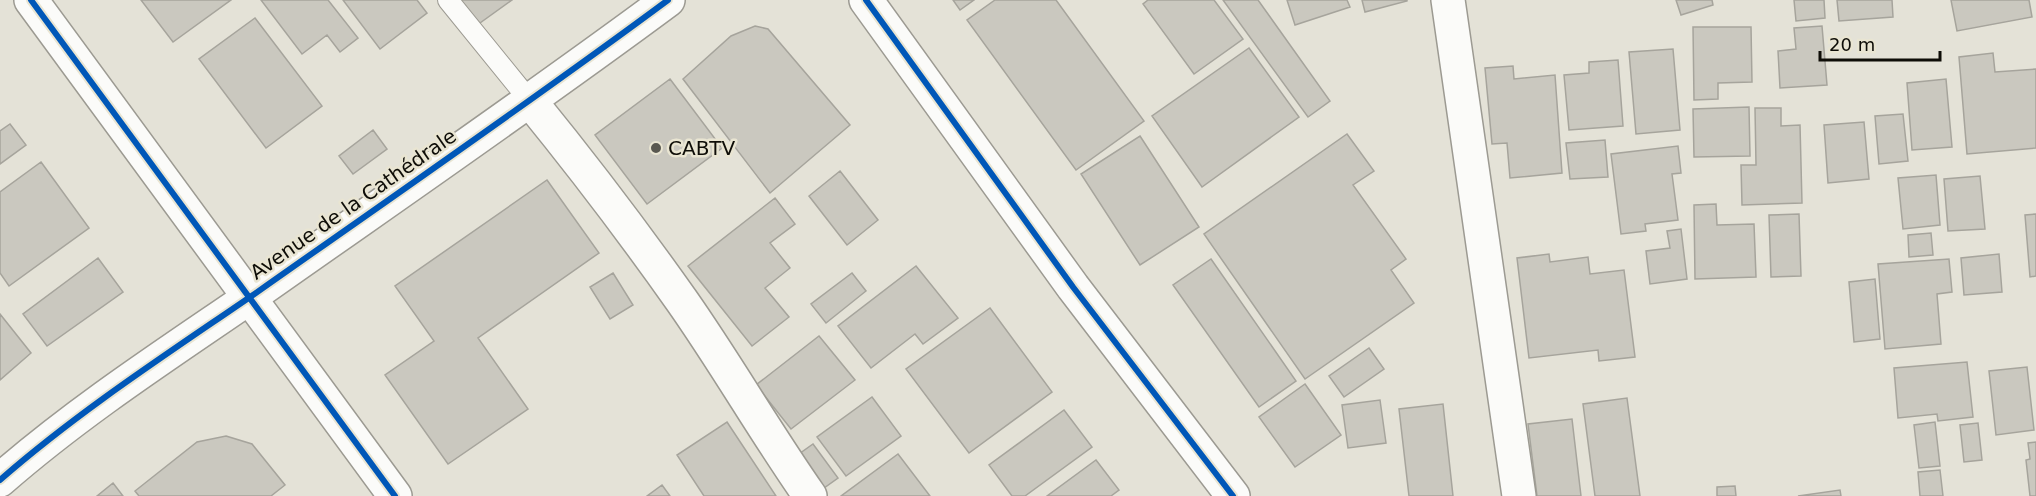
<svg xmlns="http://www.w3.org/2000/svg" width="2036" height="496" font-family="'DejaVu Sans',sans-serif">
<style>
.building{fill:#cac8bf;stroke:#a6a49c;stroke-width:1.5}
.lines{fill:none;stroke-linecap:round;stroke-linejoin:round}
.lane-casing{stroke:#9c9a92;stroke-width:22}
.street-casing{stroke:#9c9a92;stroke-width:36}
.secondary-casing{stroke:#9c9a92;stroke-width:36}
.lane{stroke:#fbfbf9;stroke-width:20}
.street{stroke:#fbfbf9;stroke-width:33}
.secondary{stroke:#fbfbf9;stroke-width:33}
.cycleway-casing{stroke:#e9e5d2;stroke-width:10}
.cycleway{stroke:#0057b8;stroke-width:6}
.poi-dot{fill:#595850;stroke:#e9e5d2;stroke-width:2}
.labels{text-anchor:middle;stroke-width:5;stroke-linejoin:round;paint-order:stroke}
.poi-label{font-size:20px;fill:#0e0d07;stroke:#e9e5d2;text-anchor:start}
.street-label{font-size:20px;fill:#0e0d07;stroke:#e9e5d2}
</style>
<rect width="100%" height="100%" fill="#e4e2d7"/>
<path class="building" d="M141 0H231L173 42Z
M261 0H328L358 38 340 52 327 35 302 54Z
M343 0H417L427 13 380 49Z
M453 0H512L473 28Z
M953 0H974L960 10Z
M995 0H1056L1144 121 1076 170 967 20Z
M1148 0H1214L1243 39 1194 74 1143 4Z
M1223 0H1258L1330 101 1308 117Z
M1287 0H1347L1350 7 1295 25Z
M1362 0H1407V1L1365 12Z
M1676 0H1712L1713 5 1681 15Z
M1794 0H1824L1825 18 1796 21Z
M1837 0H1892L1893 17 1839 21Z
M1951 0H2029L2032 17 1957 31Z
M255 18 322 106 266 148 199 59Z
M755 26 768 29 850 125 770 193 683 79 731 36Z
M1822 26 1827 85 1780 88 1778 51 1796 49 1794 28Z
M1693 27H1751L1752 82 1718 83V99L1694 100Z
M1249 48 1299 117 1202 187 1152 116Z
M1673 49 1680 130 1636 134 1629 52Z
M1993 53 1995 72 2036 69V148L1967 154 1959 57Z
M1618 60 1623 126 1569 130 1564 75 1589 73V62Z
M1513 66 1514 79 1555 75 1562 173 1510 178 1507 143 1492 144 1485 68Z
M670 79 722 148 647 204 595 135Z
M1946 79 1952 147 1912 150 1907 83Z
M1749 107 1750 156 1694 157 1693 109Z
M1755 108H1781V126L1800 125 1802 203 1742 205 1741 165H1756Z
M1903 114 1908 161 1879 164 1875 116Z
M1864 122 1869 179 1828 183 1824 125Z
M10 124 26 145 0 164V131Z
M373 130 387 149 353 174 339 156Z
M1347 134 1374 171 1353 185 1406 259 1391 270 1414 303 1305 379 1204 234Z
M1140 136 1199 227 1140 265 1081 174Z
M1605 140 1608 177 1570 179 1566 143Z
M1678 146 1681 173 1672 174 1678 220 1645 224 1646 231 1621 234 1611 154Z
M41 162 89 228 9 286 0 273V192Z
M840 171 878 220 847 245 809 196Z
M1936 175 1940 225 1903 229 1898 178Z
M1980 176 1985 229 1948 231 1944 179Z
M547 180 599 253 478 338 528 409 448 464 385 375 434 341 395 286Z
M775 198 795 224 770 243 790 268 765 288 789 317 752 346 688 266Z
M1716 204 1717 225 1754 224 1756 277 1695 279 1694 205Z
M1799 214 1801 276 1771 277 1769 215Z
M2036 214V276L2030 277 2025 215Z
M1681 229 1687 279 1650 284 1646 251 1670 248 1667 231Z
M1931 233 1933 255 1909 257 1908 235Z
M1549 254 1550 262 1588 257 1590 274 1624 270 1635 357 1599 361 1598 350 1529 358 1517 258Z
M1999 254 2002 292 1964 295 1961 258Z
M98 258 123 292 47 346 23 314Z
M1211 259 1296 381 1259 407 1173 285Z
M1949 259 1952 292 1937 294 1941 344 1885 349 1878 264Z
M916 266 958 318 923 344 915 334 871 368 838 326Z
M613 273 633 305 610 319 590 287Z
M852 273 866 291 826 323 811 304Z
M1875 279 1880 339 1854 342 1849 282Z
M990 308 1052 392 969 453 906 369Z
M0 314 31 353 0 380Z
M819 336 855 380 791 429 756 385Z
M1369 348 1384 369 1344 397 1329 376Z
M1967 362 1973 417 1938 421 1937 414 1898 418 1894 368Z
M2027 367 2034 430 1996 435 1989 371Z
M1305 384 1341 435 1295 467 1259 417Z
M872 397 901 436 846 476 817 437Z
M1627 398 1640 496H1595L1583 404Z
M1380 400 1386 443 1348 448 1342 405Z
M1443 404 1453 496H1409L1399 409Z
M1064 410 1092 447 1025 496H1012L989 465Z
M1572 419 1581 496H1537L1528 424Z
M727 422 776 496H704L677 455Z
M1935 422 1940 466 1919 468 1914 425Z
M1978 423 1982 460 1964 462 1960 425Z
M226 436 252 444 285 485 271 496H139L135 491 197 442Z
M2036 442V496H2030L2026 460 2030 459 2028 443Z
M813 444 838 478 817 493 792 459Z
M898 454 930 496H841Z
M1096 460 1119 490 1111 496H1047Z
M1940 470 1943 496H1920L1918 472Z
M113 483 123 496H97Z
M662 485 670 496H647Z
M1735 486 1736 496H1717V487Z
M1840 490 1841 496H1798Z"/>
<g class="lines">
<g class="lane-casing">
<path id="lane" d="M448 0 530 101"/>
</g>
<g class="street-casing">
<path id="street" d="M31 0 395 496
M1448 0 1519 496
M530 101C583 166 634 233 682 301 727 365 765 432 810 496"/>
</g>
<g class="secondary-casing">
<path id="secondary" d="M866 0 1073 287 1233 496
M0 480C79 411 167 354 253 295 392 197 532 101 668 0"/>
</g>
<use href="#lane" class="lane"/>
<use href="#street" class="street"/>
<use href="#secondary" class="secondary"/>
<g class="cycleway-casing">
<path id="cycleway" d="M31 0 395 496
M866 0 1073 287 1233 496
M0 480C79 411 167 354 253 295 392 197 532 101 668 0"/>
</g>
<use href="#cycleway" class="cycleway"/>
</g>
<circle class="poi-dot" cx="656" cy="148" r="6"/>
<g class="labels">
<g class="poi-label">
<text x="668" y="155">CABTV</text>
</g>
<g class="street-label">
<text transform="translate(353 204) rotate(-35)" y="7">Avenue de la Cathédrale</text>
</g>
</g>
<path d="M1820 51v9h120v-9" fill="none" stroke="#0e0d07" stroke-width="3"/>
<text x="1829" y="51" font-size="18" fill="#0e0d07" stroke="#e9e5d2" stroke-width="4.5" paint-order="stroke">20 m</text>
</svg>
